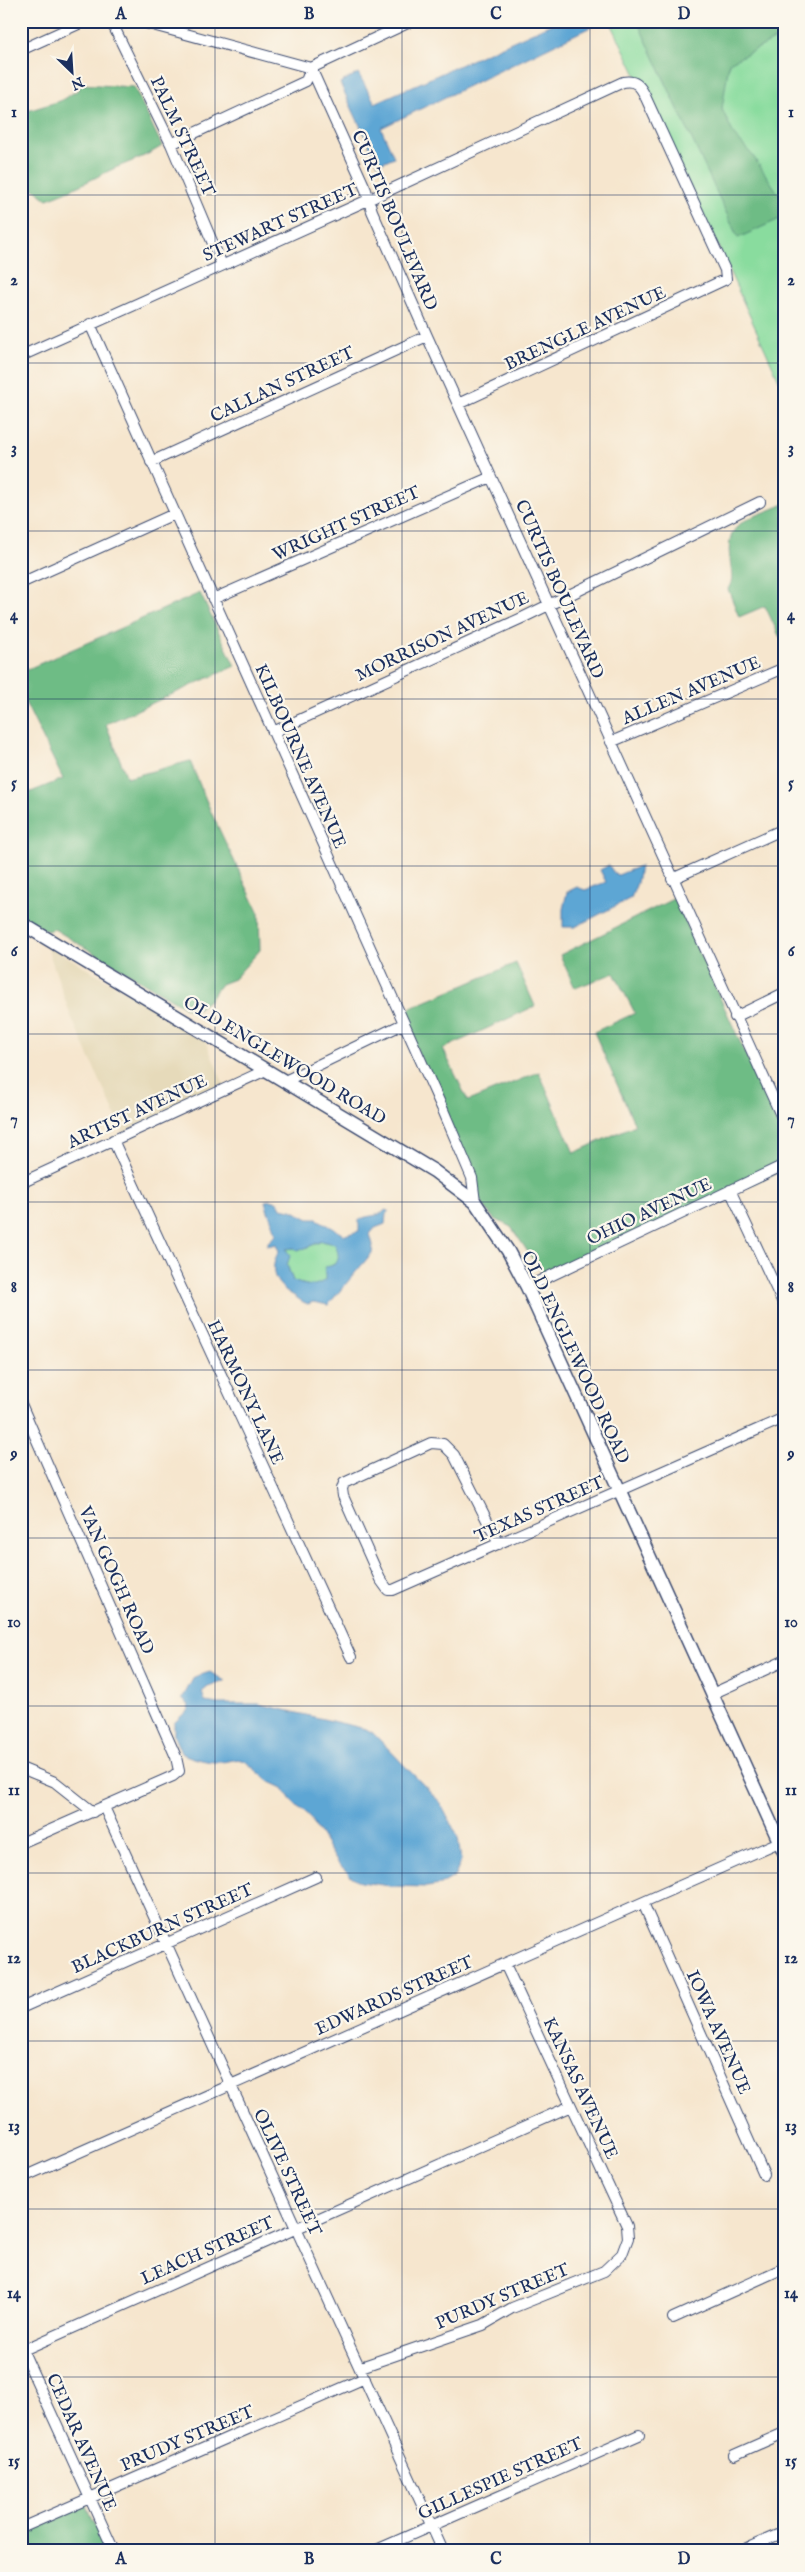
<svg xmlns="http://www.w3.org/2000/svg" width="805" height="2572" font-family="'IM FELL English',serif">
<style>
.built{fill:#e6daba}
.green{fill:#89dc9e;stroke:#52867e}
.forest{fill:#6ebc85;stroke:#447672}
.water{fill:#5da6d4;stroke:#3c6a99;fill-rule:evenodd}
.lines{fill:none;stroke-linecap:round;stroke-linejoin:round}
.minor-casing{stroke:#3c4a6f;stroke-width:12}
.tertiary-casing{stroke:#3c4a6f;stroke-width:15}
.minor{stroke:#fff;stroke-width:10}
.tertiary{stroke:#fff;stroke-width:12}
.grid{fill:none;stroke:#1b2f5e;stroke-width:1;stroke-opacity:0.55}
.labels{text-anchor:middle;stroke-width:4.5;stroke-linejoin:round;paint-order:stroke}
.street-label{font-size:18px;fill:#1b2f5e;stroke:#fbf7ec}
.neatline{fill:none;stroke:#1b2f5e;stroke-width:2}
.grid-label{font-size:16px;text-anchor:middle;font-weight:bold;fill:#1b2f5e}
</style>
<rect width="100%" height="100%" fill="#fbf7ec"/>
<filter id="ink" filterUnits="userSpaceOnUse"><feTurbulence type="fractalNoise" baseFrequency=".02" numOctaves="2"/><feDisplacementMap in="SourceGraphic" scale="10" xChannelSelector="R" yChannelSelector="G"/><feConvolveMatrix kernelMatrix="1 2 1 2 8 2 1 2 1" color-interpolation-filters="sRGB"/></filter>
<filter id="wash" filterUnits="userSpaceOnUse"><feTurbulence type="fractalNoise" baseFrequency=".0096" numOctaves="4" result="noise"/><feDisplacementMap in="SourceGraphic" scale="20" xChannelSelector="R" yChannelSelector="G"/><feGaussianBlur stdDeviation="1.12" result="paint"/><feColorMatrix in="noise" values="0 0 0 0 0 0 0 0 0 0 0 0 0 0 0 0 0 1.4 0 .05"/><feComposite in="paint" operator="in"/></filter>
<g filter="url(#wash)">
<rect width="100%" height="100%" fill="#f6e6ce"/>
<path class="built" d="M46 944 204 1038 225 1087 123 1132 70 1014Z"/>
<path class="green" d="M610 21H784V391L706 220Z
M322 1241 335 1244 340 1256 339 1261 329 1267 325 1280 318 1285 313 1287 293 1281 287 1265 288 1259 286 1249 294 1248 298 1251Z"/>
<path class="forest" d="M637 21H784V35L729 63 722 109 734 135 753 156 784 202V217L738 238Z
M79 84 134 87 162 146C147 156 132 161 115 168 92 179 71 191 47 199L27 184 21 174V113L60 101 78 90Z
M784 504V646L765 606 739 617 728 589C733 581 732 576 731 567 722 518 748 521 784 504Z
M200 593 235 666 106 724 127 778 190 761 211 812 259 913 260 950 234 979 221 984 209 1000 193 1012 54 929 47 931 21 917V796L63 779 21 694V672Z
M675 898 784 1139V1170L543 1274 511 1227 493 1218 479 1199 401 1012 516 963 535 1006 443 1049 468 1101 539 1072 574 1153 635 1125 594 1032 635 1013 614 973 575 988 560 955Z
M84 2501 106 2551H21V2531Z"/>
<path class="water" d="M558 21H598L599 23 381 128 394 157 378 164 340 83 358 73 375 103Z
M609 865 613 872 618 875 640 866 637 883 631 898 575 927H563V909L567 892 577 887 585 890 606 882 600 870Z
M270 1200 278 1202 281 1208 291 1210 309 1219H317L345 1235 359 1231V1220C368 1214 378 1218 386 1210L389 1211 386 1214 385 1224 375 1228 370 1234 373 1245 372 1253 328 1305 313 1302 308 1304C301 1302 297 1297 291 1294 273 1283 269 1269 279 1251L276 1244 268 1246V1242L276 1235C274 1222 267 1212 265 1201ZM322 1241 335 1244C340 1257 341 1265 325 1267V1280C314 1288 306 1286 293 1281L287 1265 290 1256 286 1249 294 1248 298 1251Z
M210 1672 225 1681 208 1687 202 1692 205 1702 218 1704H259L366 1729 373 1733 439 1801 458 1837 461 1861 455 1876 440 1885 427 1887 390 1886 361 1882 351 1876 338 1863 308 1815 293 1803 283 1788 270 1782 245 1761C236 1757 230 1762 221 1762 209 1763 191 1758 181 1753L174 1736V1723L188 1710 189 1705 182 1699 194 1677Z"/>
</g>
<g filter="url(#ink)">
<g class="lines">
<g class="minor-casing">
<path id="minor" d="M111 21 171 144 222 265
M138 21 311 68 366 190 372 211 427 336 784 1122
M21 50 85 21
M171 144 306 81 311 68 412 21
M90 324 443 1110 472 1178 475 1202
M21 356 368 200 623 82C635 80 640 85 645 96L725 270 726 279 458 404
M151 462 427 336
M21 583 174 514
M213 599 491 477
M273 732 524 617 760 502
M611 742 784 668
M672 879 784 829
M735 1017 784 993
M285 1081 403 1024
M113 1140 351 1657
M21 1183 266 1070
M730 1190 784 1305
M527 1287 784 1165
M21 1404 176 1757 179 1771 173 1776 21 1843
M499 1544 454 1455 443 1444 431 1443 344 1483 342 1489 343 1496 380 1579 388 1590H393L784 1418
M712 1694 784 1661
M21 1768 55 1782 93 1812
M104 1807 443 2551
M643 1903 764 2175
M21 2008 316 1877
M21 2178 779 1842
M673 2318 784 2268
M21 2347 114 2551
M21 2351 571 2106
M361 2367 483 2325 512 2308 604 2271 622 2254 628 2238 627 2226 505 1964
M734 2455 784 2433
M21 2528 365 2378
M374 2551 639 2435
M741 2551 784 2532"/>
</g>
<g class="tertiary-casing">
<path id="tertiary" d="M21 923 434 1171 475 1202 508 1251 527 1287 784 1852"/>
</g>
<use href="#minor" class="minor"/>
<use href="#tertiary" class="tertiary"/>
</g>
</g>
<path class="grid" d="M215 21V2551M402 21V2551M590 21V2551M21 195H784M21 363H784M21 531H784M21 699H784M21 866H784M21 1034H784M21 1202H784M21 1370H784M21 1538H784M21 1706H784M21 1873H784M21 2041H784M21 2209H784M21 2377H784"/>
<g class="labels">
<g class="street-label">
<text transform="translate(183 136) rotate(65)" y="6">PALM STREET</text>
<text transform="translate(395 220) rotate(67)" y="6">CURTIS BOULEVARD</text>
<text transform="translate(280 222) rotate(-24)" y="6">STEWART STREET</text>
<text transform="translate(585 328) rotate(-25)" y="6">BRENGLE AVENUE</text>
<text transform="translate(282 384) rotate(-25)" y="6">CALLAN STREET</text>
<text transform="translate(346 523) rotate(-24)" y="6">WRIGHT STREET</text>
<text transform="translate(560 589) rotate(66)" y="6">CURTIS BOULEVARD</text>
<text transform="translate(442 636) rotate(-25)" y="6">MORRISON AVENUE</text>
<text transform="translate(691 690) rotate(-23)" y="6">ALLEN AVENUE</text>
<text transform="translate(301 756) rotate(66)" y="6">KILBOURNE AVENUE</text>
<text transform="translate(285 1060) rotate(31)" y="6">OLD ENGLEWOOD ROAD</text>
<text transform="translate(137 1111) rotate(-25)" y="6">ARTIST AVENUE</text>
<text transform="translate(649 1211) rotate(-25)" y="6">OHIO AVENUE</text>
<text transform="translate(576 1357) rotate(65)" y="6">OLD ENGLEWOOD ROAD</text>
<text transform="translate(246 1392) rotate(65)" y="6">HARMONY LANE</text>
<text transform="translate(539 1509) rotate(-24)" y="6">TEXAS STREET</text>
<text transform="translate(117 1580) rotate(66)" y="6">VAN GOGH ROAD</text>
<text transform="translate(162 1928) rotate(-24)" y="6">BLACKBURN STREET</text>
<text transform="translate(394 1995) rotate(-24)" y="6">EDWARDS STREET</text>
<text transform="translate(719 2032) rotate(66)" y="6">IOWA AVENUE</text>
<text transform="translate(581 2088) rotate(65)" y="6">KANSAS AVENUE</text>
<text transform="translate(288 2172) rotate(65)" y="6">OLIVE STREET</text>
<text transform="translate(207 2250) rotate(-24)" y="6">LEACH STREET</text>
<text transform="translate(502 2296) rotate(-23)" y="6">PURDY STREET</text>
<text transform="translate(187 2438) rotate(-23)" y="6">PRUDY STREET</text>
<text transform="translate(82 2442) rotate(66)" y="6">CEDAR AVENUE</text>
<text transform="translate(500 2478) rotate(-24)" y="6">GILLESPIE STREET</text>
</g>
</g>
<rect width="805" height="2572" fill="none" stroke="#fbf7ec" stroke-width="55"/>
<g transform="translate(72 72) rotate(155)" stroke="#fbf7ec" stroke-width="4" paint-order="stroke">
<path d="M0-4L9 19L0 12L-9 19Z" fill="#1b2f5e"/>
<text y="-8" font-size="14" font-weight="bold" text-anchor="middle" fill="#1b2f5e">N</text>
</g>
<rect x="28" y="28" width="750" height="2516" class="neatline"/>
<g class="grid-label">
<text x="121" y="19">A</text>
<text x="309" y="19">B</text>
<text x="496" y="19">C</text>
<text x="684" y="19">D</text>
<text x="14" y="117">1</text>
<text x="791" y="117">1</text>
<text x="14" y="285">2</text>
<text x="791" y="285">2</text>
<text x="14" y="453">3</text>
<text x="791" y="453">3</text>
<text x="14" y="620">4</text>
<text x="791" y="620">4</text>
<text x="14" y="788">5</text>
<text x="791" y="788">5</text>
<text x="14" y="956">6</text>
<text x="791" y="956">6</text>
<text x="14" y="1124">7</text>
<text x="791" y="1124">7</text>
<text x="14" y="1292">8</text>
<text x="791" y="1292">8</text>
<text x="14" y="1459">9</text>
<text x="791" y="1459">9</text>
<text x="14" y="1627">10</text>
<text x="791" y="1627">10</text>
<text x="14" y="1795">11</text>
<text x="791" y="1795">11</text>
<text x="14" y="1963">12</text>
<text x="791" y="1963">12</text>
<text x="14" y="2131">13</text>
<text x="791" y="2131">13</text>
<text x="14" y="2298">14</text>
<text x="791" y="2298">14</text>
<text x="14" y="2466">15</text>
<text x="791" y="2466">15</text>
<text x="121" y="2564">A</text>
<text x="309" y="2564">B</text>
<text x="496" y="2564">C</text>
<text x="684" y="2564">D</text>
</g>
</svg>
